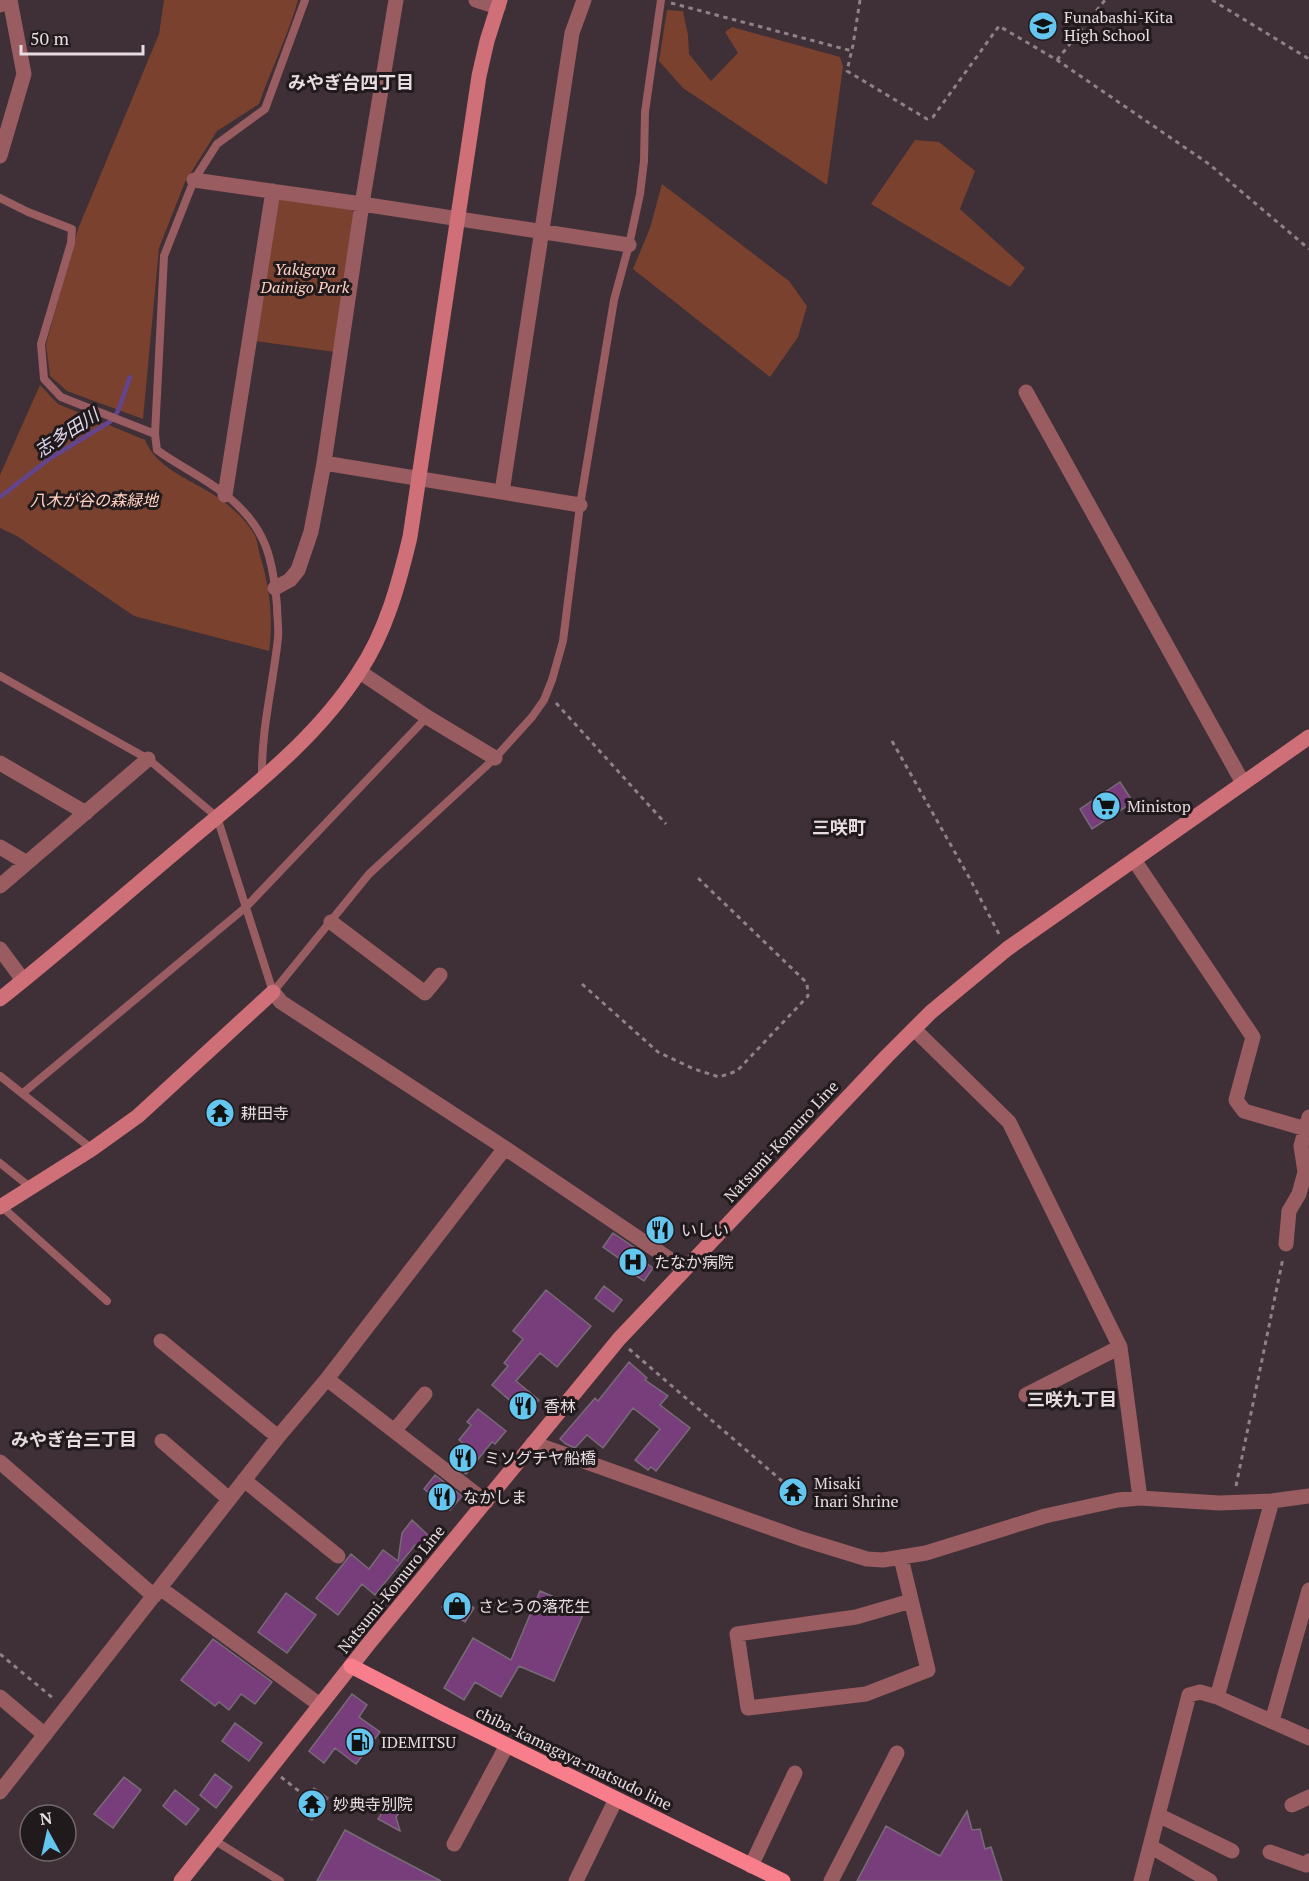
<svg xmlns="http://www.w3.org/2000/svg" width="1309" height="1881" font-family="'PT Serif','Noto Sans JP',serif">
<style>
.green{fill:#79412e}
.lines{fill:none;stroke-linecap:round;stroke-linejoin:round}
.stream{stroke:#63458d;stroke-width:4.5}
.building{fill:#783e7b;stroke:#786b78;stroke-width:1.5}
.path{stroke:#8f8187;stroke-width:3;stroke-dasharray:4.5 4.5;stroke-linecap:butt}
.lane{stroke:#985c61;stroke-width:8}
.street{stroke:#985c61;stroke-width:15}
.secondary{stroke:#cf7079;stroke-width:15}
.primary{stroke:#f87e8c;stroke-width:15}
.labels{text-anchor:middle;stroke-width:6;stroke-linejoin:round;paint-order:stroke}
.poi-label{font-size:16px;fill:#e7dce0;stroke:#211a1d;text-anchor:start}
.park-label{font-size:16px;font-style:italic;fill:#ffcfc0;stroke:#211a1d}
.street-label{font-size:16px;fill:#e7dce0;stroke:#211a1d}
.neighbourhood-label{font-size:18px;font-weight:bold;fill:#e7dce0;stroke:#211a1d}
.water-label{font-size:18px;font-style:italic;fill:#e1daef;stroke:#211a1d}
</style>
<rect width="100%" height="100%" fill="#3f2f36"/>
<path class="green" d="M164 0H298C288 36 271 69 259 104L217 131 185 182 159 248 143 419 67 391 50 376 46 344 78 229 159 34Z
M667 10 683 11 688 35 689 54 711 81 738 53 725 32 732 27 840 57 843 66 827 185 683 88 659 61Z
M915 140 939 142 975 171 960 209 1025 268 1010 287 871 204Z
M662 184 789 281 807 306 798 337 770 377 633 269 650 228Z
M282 198 351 208 355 215 335 352 255 341 276 203Z
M40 385 58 404 145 440C156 467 188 479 211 493 227 503 245 518 254 534 257 539 258 546 259 552 269 584 274 617 269 651L134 616 17 536 0 528V475Z"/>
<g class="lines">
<path class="stream" d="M0 497 49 459 111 421 118 411 130 377"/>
</g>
<path class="building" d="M1120 782 1133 802 1092 829 1080 809Z
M613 1233 638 1250 635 1255 653 1268 644 1281 621 1266 624 1262 603 1247Z
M604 1286 622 1300 613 1312 595 1298Z
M546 1290 591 1326 557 1367 540 1353 516 1381 539 1400 527 1415 492 1385 508 1366 504 1363 523 1339 513 1331Z
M629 1362 647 1378 645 1380 668 1396 660 1405 690 1428 656 1471 651 1467 648 1470 635 1460 660 1429 633 1408 603 1448 587 1435 575 1448 566 1444 560 1439 595 1398 598 1401Z
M478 1409 506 1431 495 1444 492 1442 466 1474 450 1462 464 1444 459 1440 471 1425 467 1422Z
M435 1475 462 1496 450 1510 424 1489Z
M794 1480 805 1491 790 1504 780 1494Z
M412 1520 430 1537 420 1550 415 1545 375 1595 362 1584 338 1615 316 1598 351 1554 369 1569 383 1550 398 1561 402 1533Z
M540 1591 585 1610 554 1681 519 1666 501 1697 475 1682 464 1700 444 1688 473 1638 511 1660Z
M286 1593 316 1615 287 1653 258 1632Z
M451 1593 474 1608 465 1622 442 1607Z
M213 1639 272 1682 255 1704 241 1694 229 1710 219 1702 215 1706 181 1680Z
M352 1694 367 1705 359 1717 380 1732 356 1764 335 1748 324 1763 309 1751Z
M235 1723 262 1743 249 1761 222 1741Z
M215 1774 232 1787 216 1808 200 1795Z
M124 1777 141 1790 113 1828 94 1814Z
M314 1788 328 1798 312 1820 298 1810Z
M175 1790 199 1809 186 1825 163 1806Z
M389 1802 402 1809 396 1817 400 1831 378 1819Z
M967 1811 972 1830 980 1829 985 1849 991 1847 1002 1881H857L886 1826 940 1856Z
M345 1830 382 1850 441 1881H317Z"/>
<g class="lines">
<path class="path" d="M860 0 853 45 847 71 927 119 933 117 999 26 1057 60 1209 164 1309 249
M1212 0 1309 59
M671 3 852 51
M1057 60 1105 0
M556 703 666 824
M892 741 970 879 1000 936
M582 984 658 1052 694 1069 719 1077 737 1071 808 996 807 983 697 877
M629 1349 782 1481
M1236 1486 1283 1258
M0 1654 54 1699
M281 1777 304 1795"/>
<path class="lane" d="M0 198 28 212 72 229 71 243 41 344 44 379 61 397 155 434
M0 676 148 759 217 817 273 992
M262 778C261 730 273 685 278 638 279 628 277 617 277 606 273 558 266 527 226 495 205 478 179 466 157 450L155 434 164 256 194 180 217 144 265 109 305 0
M273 992 369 874 495 758 532 717 544 700 552 680 563 641 580 505 614 300 629 245 640 194 644 161 645 112 661 0
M0 1076 92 1149
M23 1093 246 907 427 717
M0 1163 30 1187
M1 1206 107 1301
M214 1840 280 1881"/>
<path class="street" d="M476 0 498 7
M0 5 10 0 24 74 0 156
M194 180 362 204 629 245
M1026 392 1243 783
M324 463 580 505
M502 492 572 33 584 0
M225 495 273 191
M275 588 290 580 298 570 311 532 324 463 362 204 396 0
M360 672 427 717 495 758
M0 763 86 813
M0 847 27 863
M1134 860 1253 1037 1236 1100 1244 1111 1306 1129
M0 886 148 759
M331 922 425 993 440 975
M0 949 23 980
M273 992 281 1002 505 1148 684 1269
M914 1029 1009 1122 1120 1347 1140 1498
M1286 1244 1289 1211 1299 1194 1305 1172 1301 1146 1309 1117
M161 1341 278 1437
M327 1379 486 1502
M1026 1395 1120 1347
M395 1430 425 1394
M162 1441 229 1499
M533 1443 802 1539 867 1559 883 1560 926 1553 1045 1516 1118 1500 1140 1498 1219 1503 1272 1501 1309 1496
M0 1462 154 1596
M244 1480 338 1556
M901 1558 928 1670 866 1694 748 1708 737 1634 856 1617 911 1601
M160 1588 320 1705
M0 1697 45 1735
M1217 1697 1272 1501
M1272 1721 1309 1590
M0 1792 278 1437 327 1379 505 1148
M1292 1805 1309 1797
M1158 1815 1232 1851
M454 1844 507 1745
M1150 1846 1210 1881
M1270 1852 1306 1865 1309 1861
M751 1866 795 1773
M576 1881 616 1799
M831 1881 897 1753
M1141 1881 1189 1695 1200 1692 1217 1697 1309 1738"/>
<path class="secondary" d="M0 999C63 949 123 896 185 844 246 792 315 741 359 672 386 632 399 583 410 537L479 76 487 41 500 0
M0 1207 92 1149 138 1116 273 992
M181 1881 370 1642 619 1339 887 1056 931 1012 1007 949 1309 737"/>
<path class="primary" d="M351 1666 444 1714 783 1881"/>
</g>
<defs>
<g id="school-disc" transform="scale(1.5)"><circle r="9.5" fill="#64c5ee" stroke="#211a1d"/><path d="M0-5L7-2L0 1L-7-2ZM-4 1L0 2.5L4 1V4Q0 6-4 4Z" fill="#111"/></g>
<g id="supermarket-disc" transform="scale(1.5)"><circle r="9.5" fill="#64c5ee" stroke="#211a1d"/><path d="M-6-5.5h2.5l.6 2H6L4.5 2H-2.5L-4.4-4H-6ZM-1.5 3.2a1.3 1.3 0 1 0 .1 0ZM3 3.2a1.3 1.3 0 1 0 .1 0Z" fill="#111"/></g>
<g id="temple-disc" transform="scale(1.5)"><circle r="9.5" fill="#64c5ee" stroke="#211a1d"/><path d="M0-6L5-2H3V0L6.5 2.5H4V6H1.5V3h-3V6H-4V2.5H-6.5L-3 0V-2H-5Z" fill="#111"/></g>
<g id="restaurant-disc" transform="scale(1.5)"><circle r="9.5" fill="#64c5ee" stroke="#211a1d"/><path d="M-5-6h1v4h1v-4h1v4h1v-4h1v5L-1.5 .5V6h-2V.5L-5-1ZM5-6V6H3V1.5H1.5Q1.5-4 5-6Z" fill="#111"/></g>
<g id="hospital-disc" transform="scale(1.5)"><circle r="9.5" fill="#64c5ee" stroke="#211a1d"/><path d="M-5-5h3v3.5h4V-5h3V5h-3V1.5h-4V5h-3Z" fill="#111"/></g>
<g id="shop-disc" transform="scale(1.5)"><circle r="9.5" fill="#64c5ee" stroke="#211a1d"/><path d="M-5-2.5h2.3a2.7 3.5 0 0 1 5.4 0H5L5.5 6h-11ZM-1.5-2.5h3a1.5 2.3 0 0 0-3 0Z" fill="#111"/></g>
<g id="fuel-disc" transform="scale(1.5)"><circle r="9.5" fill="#64c5ee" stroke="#211a1d"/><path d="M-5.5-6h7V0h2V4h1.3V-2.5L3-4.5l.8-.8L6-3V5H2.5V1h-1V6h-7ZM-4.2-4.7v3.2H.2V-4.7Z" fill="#111"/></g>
</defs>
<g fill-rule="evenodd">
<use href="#school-disc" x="1043" y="26"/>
<use href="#supermarket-disc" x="1106" y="806"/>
<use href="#temple-disc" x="220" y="1113"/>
<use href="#restaurant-disc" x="660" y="1230"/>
<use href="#hospital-disc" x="633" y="1262"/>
<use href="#restaurant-disc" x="523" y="1406"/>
<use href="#restaurant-disc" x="463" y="1458"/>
<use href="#temple-disc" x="793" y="1492"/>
<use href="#restaurant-disc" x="442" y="1497"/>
<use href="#shop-disc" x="457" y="1606"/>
<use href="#fuel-disc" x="360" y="1742"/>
<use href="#temple-disc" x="312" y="1804"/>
</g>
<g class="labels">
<g class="poi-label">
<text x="1064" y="23">Funabashi-Kita<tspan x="1064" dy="18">High School</tspan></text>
<text x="1127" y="812">Ministop</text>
<text x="241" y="1119">耕田寺</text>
<text x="681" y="1236">いしい</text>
<text x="654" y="1268">たなか病院</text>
<text x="544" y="1412">香林</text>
<text x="484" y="1464">ミソグチヤ船橋</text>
<text x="814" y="1489">Misaki<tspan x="814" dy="18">Inari Shrine</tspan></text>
<text x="463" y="1503">なかしま</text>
<text x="478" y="1612">さとうの落花生</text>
<text x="381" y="1748">IDEMITSU</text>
<text x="333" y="1810">妙典寺別院</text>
</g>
<g class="park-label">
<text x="305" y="275">Yakigaya<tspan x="305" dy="18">Dainigo Park</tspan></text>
<text x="94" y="506">八木が谷の森緑地</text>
</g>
<g class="street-label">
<text transform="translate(781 1141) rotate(-47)" y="6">Natsumi-Komuro Line</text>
<text transform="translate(391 1589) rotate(-51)" y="6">Natsumi-Komuro Line</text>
<text transform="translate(574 1758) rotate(26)" y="6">chiba-kamagaya-matsudo line</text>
</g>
<g class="neighbourhood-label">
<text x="351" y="89">みやぎ台四丁目</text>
<text x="839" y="834">三咲町</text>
<text x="1072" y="1406">三咲九丁目</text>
<text x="74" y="1446">みやぎ台三丁目</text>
</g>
<g class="water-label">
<text transform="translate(67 433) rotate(-33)" y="6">志多田川</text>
</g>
</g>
<g transform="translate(48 1833) rotate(352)"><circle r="28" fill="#211a1d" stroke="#70686b" stroke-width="1.5"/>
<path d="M0-4.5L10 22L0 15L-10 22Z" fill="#64c5ee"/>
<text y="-9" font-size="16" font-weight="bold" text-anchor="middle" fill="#e7dce0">N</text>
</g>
<path d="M21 45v9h122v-9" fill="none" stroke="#e7dce0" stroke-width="3"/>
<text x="30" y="45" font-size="18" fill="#e7dce0" stroke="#211a1d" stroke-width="4.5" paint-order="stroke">50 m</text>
</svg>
